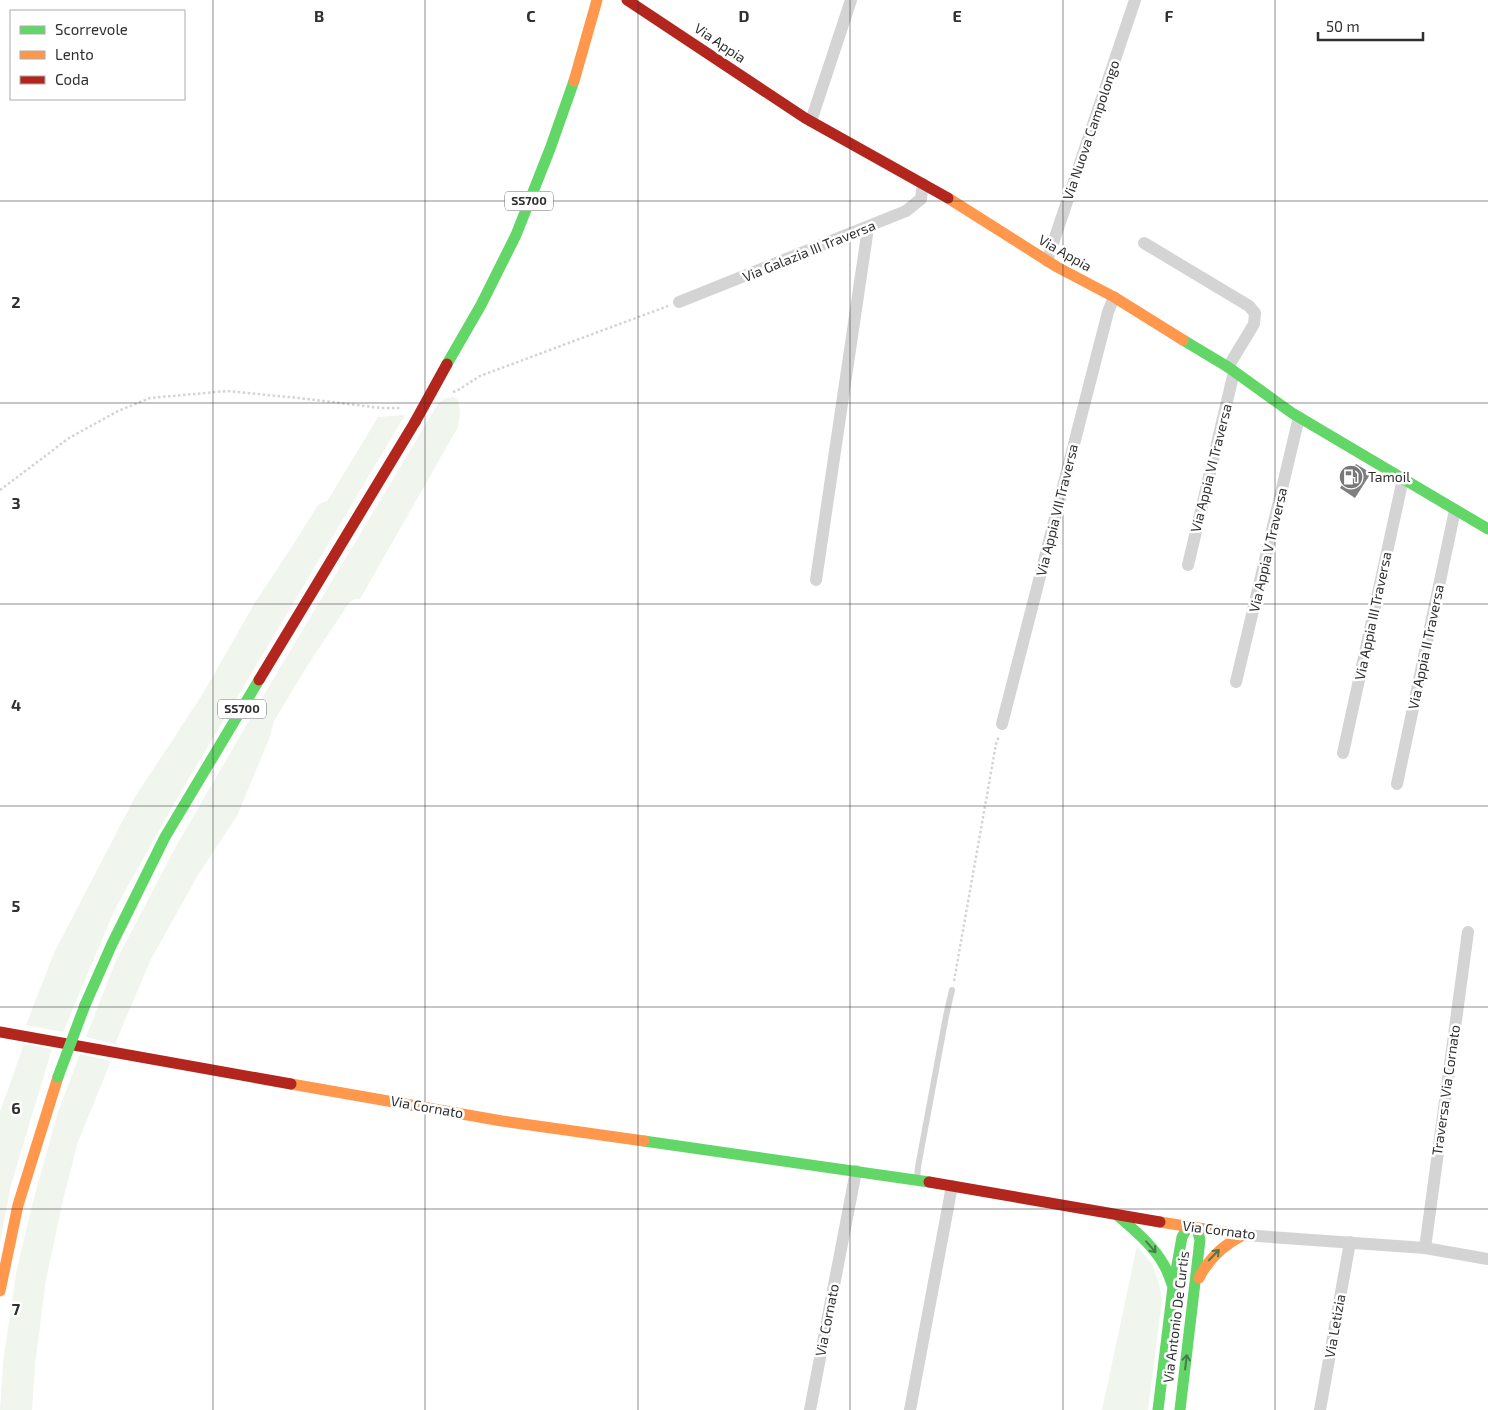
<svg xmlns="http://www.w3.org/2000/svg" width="1488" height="1410" font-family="'Exo 2',sans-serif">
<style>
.green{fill:#f0f5ed}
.building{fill:#7f7f7f}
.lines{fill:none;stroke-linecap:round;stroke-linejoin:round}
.path{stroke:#d4d4d4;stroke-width:2.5;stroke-dasharray:2.5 2.5;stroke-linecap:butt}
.lane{stroke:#d4d4d4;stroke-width:6}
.street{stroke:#d4d4d4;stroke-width:12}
.fast{stroke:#63d668;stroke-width:11}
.slow{stroke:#ff974d;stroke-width:11}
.jam{stroke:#b3261e;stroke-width:11}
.fast-bridge{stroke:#63d668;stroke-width:11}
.jam-bridge{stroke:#b3261e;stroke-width:11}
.oneway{stroke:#477b49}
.grid{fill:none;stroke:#303030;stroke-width:1;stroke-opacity:0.55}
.labels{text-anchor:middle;stroke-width:5;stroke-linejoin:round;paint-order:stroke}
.shield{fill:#fff;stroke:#6e6e6e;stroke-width:1}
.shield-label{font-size:12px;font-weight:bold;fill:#303030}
.street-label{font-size:14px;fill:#303030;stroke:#fff}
.poi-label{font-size:14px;fill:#303030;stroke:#fff;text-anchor:start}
.grid-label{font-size:16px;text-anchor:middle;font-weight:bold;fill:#303030;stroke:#fff;stroke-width:5;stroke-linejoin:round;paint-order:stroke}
</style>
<rect width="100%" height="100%" fill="#fff"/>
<path class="green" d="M453 397 458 400 460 413 458 427 360 599H354L349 603 311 660 274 721 269 739 237 816 198 875 151 959 115 1044 86 1037 115 963 175 848 265 693 439 402 446 398Z
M405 415 175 802 115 909 63 1032 26 1025 54 953 135 797 202 695 256 601 293 545 318 505 328 500 378 417Z
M24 1044 52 1049 11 1185 0 1242V1112Z
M80 1054 111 1061 78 1142 64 1196 46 1279 35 1365 32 1410H0L3 1363 16 1274 32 1205 57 1115Z
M1137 1246 1152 1264 1158 1279 1162 1299 1148 1410H1102Z"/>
<path class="building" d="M1356 464 1371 473 1355 498 1340 488Z"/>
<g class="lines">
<path class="path" d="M453 392 458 390 480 376 668 306
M0 490 69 438 118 411 150 398 227 391 299 398 381 408H402
M954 981 996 744 999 736"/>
<path class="lane" d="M917 1178 918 1167 946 1016 952 990"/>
<path class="street" d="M811 121 851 0
M1144 243 1249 306 1255 313 1254 324 1228 367
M1047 261 1135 0
M679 302 906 211 921 199 923 184
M1188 565 1234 372
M816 580 868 228
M1236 682 1299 417
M1002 724 1108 312 1114 297
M1343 753 1403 479
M1397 784 1455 510
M1243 1235 1425 1248 1488 1259
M1425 1248 1468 932
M810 1410 856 1171
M910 1410 952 1186
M1320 1410 1350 1242"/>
<path class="fast" d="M1183 340 1228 367 1292 413 1488 529
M447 364 481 305 516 235 550 149 574 81
M85 1005 112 944 165 837 259 680
M644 1141 929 1182
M1117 1215C1134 1230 1153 1245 1164 1265 1168 1272 1170 1279 1173 1287
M1158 1410 1173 1287 1182 1237 1188 1227
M1180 1410 1200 1240 1197 1229"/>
<path class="slow" d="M574 81 597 0
M948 198 1057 267 1114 297 1183 340
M291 1084 502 1121 644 1141
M1160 1222 1243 1235
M1199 1278C1209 1258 1223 1245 1243 1235
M0 1291 18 1205 58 1077"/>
<path class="jam" d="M627 0 805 118 948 198
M259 680 415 422
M0 1032 291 1084
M929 1182 1160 1222"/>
<path class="fast-bridge" d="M58 1077 85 1005"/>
<path class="jam-bridge" d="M415 422 447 364"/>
</g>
<defs><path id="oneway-shaft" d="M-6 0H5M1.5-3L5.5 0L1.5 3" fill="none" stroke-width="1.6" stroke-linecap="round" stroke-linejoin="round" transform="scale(1.25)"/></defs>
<g class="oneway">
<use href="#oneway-shaft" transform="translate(1151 1247) rotate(49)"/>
<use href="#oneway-shaft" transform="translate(1214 1255) rotate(-46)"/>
<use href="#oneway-shaft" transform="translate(1186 1362) rotate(-83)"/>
</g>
<path class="grid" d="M213 0V1410M425 0V1410M638 0V1410M850 0V1410M1063 0V1410M1275 0V1410M0 201H1488M0 403H1488M0 604H1488M0 806H1488M0 1007H1488M0 1209H1488"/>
<defs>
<g id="fuel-disc" transform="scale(1.25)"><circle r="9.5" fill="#787878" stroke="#fff"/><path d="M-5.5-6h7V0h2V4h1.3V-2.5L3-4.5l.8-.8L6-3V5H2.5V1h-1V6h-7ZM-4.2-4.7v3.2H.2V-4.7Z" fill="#fff"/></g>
</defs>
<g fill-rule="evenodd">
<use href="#fuel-disc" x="1351" y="477"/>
</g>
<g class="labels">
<g class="shield">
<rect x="505" y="191.5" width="48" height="19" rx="4"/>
<rect x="218" y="699.5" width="48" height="19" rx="4"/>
</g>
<g class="shield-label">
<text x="529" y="205">SS700</text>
<text x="242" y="713">SS700</text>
</g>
<g class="street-label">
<text transform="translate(720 43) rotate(34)" y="5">Via Appia</text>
<text transform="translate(1091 130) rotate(-71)" y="5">Via Nuova Campolongo</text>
<text transform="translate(809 251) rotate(-22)" y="5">Via Galazia III Traversa</text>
<text transform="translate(1065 253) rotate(30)" y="5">Via Appia</text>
<text transform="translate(1211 468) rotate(-76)" y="5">Via Appia VI Traversa</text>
<text transform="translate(1057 510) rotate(-76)" y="5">Via Appia VII Traversa</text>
<text transform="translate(1268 550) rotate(-77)" y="5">Via Appia V Traversa</text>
<text transform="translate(1373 616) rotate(-78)" y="5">Via Appia III Traversa</text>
<text transform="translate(1426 647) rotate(-78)" y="5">Via Appia II Traversa</text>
<text transform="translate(1446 1090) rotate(-82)" y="5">Traversa Via Cornato</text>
<text transform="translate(427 1107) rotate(10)" y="5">Via Cornato</text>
<text transform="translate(1219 1230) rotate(7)" y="5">Via Cornato</text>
<text transform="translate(1176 1317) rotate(-83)" y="5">Via Antonio De Curtis</text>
<text transform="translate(827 1320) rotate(-79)" y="5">Via Cornato</text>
<text transform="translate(1335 1326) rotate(-80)" y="5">Via Letizia</text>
</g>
<g class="poi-label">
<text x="1368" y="482">Tamoil</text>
</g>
</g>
<g class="grid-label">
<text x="319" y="22">B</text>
<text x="531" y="22">C</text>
<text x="744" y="22">D</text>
<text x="957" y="22">E</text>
<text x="1169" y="22">F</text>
<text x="16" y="308">2</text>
<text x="16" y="509">3</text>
<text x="16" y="711">4</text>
<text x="16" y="912">5</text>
<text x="16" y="1114">6</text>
<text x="16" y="1315">7</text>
</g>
<rect x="10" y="10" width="175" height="90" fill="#ffffff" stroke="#acacac"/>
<rect x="20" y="26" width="25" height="8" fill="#63d668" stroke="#acacac"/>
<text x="55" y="35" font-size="15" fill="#303030">Scorrevole</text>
<rect x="20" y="51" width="25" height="8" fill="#ff974d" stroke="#acacac"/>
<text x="55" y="60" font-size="15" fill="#303030">Lento</text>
<rect x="20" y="76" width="25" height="8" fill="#b3261e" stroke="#acacac"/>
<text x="55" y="85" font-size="15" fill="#303030">Coda</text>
<path d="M1318 32v8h105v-8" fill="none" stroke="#303030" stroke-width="2.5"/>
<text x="1326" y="32" font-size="15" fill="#303030" stroke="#ffffff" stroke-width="4" paint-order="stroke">50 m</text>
</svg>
